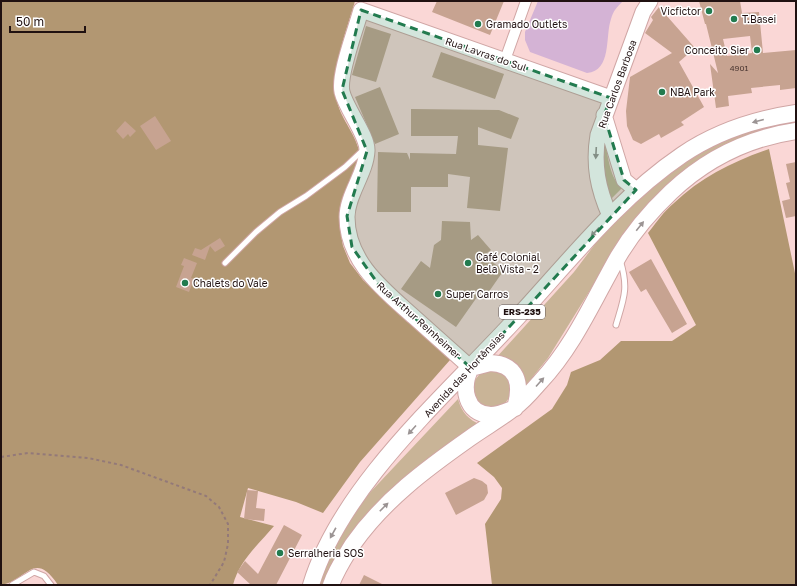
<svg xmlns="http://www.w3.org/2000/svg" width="797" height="586" font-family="'Golos Text',sans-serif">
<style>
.green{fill:#c9b497}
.forest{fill:#b29772}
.water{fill:#d4b3d5}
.building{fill:#c7a391;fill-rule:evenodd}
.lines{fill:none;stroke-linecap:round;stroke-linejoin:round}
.lane-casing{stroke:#d0a6a5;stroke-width:7}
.street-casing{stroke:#d0a6a5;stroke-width:12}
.secondary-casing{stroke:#d0a6a5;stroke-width:17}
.primary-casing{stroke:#d0a6a5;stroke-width:18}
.path{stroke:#937979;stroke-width:2;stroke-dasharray:3 3;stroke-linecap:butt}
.lane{stroke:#fff;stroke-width:5}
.street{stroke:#fff;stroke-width:10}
.secondary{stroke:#fff;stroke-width:15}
.primary{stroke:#fff;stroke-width:16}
.oneway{fill:#9b9494}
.marked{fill:#227b4f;fill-opacity:0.2;stroke:#227b4f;stroke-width:3;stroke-dasharray:8 5;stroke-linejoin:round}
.poi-dot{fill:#227b4f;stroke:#fff;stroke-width:1.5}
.labels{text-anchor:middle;stroke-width:3;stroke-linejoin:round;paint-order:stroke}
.number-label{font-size:8px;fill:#4a3631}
.shield{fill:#fff;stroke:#635858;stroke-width:1}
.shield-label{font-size:9px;font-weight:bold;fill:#201111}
.poi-label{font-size:10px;fill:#201111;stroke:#fff;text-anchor:start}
.street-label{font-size:10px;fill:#201111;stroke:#fff}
</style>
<rect width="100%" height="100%" fill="#fad7d6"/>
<path class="green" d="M796 119V124L740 139 615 250 548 358 523 389 495 359 574 272 608 227 666 173 712 145 748 130Z
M605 142C608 156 610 179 622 188L609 201 600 145Z
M473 389a19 19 0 1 1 38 0a19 19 0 1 1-38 0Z
M458 399C462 413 468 419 481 425L438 454 324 585H317L324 564 362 501Z"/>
<path class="forest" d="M1 1H355C347 30 328 76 338 105 344 124 359 138 360 158L340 214V229L343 246 350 263 363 280 450 360 360 462 323 513 296 502 248 488 240 517 274 526C259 544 239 561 233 585H58C34 549 27 581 1 585Z
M769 149 796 278V585H492L485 524 501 499 502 488 494 477 477 463 552 409 567 385 571 372 600 360 621 341H672L696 325 648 233C656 223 664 211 674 203 701 177 734 161 769 149Z"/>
<path class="water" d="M538 1H623C617 7 613 11 611 19 605 36 612 71 587 73L530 52 525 40V32Z"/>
<path class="building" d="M437 1H504L490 35 432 12Z
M699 1H740L742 13 759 12 763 53 796 50V88L780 90V85L751 88 752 93 728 96 729 106 716 108 710 64 718 73 706 24H705ZM750 36 752 53 727 56 723 39Z
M659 7 695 48 679 62 704 107 681 122 684 125 661 138 659 134 641 144 633 140 627 126 626 111 630 77 672 53 645 33 653 20 651 17Z
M366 26 391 34 376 82 352 75Z
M441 52 504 74 495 99 432 77Z
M380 87 399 134 375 144 355 97Z
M411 109 499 110 519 118 511 139 478 127V145L508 148 500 211 467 208 470 177 448 174V187H411V212H377L378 152 407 153 410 160V153L456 154 458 136H411Z
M155 116 171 141 156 150 140 126Z
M125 121 136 131 130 137 128 134 123 139 116 131Z
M796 162V216L786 218 782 201 790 199 786 183 790 182 786 164Z
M442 221 470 222 471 240 478 235 491 250 483 256 504 270 488 293 482 290 456 327 401 289 421 261 430 268 434 245 441 240Z
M220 238 225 246 215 252 210 246 205 260 192 255 195 248 201 250Z
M184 258 197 263 191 278 194 279 189 292 176 287 184 266 181 265Z
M651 259 687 324 672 333 646 289 641 292 629 272Z
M474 478 482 481 487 485 488 493 484 500 456 515 445 493Z
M247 490 258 491 256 508 265 509 264 521 244 519Z
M284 525 302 535 276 585H251L237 572 245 561 258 574Z
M364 575 384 585H359Z"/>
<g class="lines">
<g class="lane-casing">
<path id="lane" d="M225 263 256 232 280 212 306 196 345 167 363 150
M616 325C624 298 629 288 620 260
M12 585 34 572 44 576 51 585"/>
</g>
<g class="street-casing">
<path id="street" d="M505 60 526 1"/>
</g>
<g class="secondary-casing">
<path id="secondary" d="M604 115 624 180 636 190
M610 216C598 189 593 165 598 135L643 12 650 1
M471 368C452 351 433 334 414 317 384 290 347 262 347 217 347 195 366 173 367 151 368 136 346 109 342 92 338 75 356 29 361 10L611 98"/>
</g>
<g class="primary-casing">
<path id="primary" d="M490 363C518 364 522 384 515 408 507 411 499 415 491 415 465 415 461 386 471 368Z
M311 585C341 486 444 397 514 321 567 264 617 199 682 155 716 132 756 119 796 113
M331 585C336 570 345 557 353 544 384 500 426 469 470 438 484 428 500 419 514 408 524 401 532 391 540 382 574 346 594 299 618 257 632 233 651 211 671 192 706 159 749 138 796 131"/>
</g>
<path class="path" d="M1 457 28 453 88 458 121 465 206 496 219 507 228 524V544L224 562 210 585"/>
<use href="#lane" class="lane"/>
<use href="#street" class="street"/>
<use href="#secondary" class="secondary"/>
<use href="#primary" class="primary"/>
</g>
<defs><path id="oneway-solid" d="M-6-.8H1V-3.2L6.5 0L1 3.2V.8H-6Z"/></defs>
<g class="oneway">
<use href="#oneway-solid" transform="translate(758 121) rotate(165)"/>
<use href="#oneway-solid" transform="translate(596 153) rotate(93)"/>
<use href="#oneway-solid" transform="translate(640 226) rotate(-51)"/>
<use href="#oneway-solid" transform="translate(595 232) rotate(133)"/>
<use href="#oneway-solid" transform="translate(540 382) rotate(-48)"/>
<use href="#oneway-solid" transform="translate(412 430) rotate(132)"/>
<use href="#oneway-solid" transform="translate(384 507) rotate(-45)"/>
<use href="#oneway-solid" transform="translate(333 533) rotate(119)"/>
</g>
<path class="marked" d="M361 10 611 98 604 115 624 180 636 190 471 368 381 288 352 247 347 216 367 151 342 90Z"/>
<g class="poi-dot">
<circle cx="709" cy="11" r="4"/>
<circle cx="734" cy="19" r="4"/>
<circle cx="478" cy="24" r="4"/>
<circle cx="757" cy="50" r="4"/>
<circle cx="662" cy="92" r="4"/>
<circle cx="468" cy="263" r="4"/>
<circle cx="185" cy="283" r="4"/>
<circle cx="438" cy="294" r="4"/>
<circle cx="280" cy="553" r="4"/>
</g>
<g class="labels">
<g class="number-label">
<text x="739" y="71">4901</text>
</g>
<rect class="shield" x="499" y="305" width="46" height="14" rx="3"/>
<g class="shield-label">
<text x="522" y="315">ERS-235</text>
</g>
<g class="poi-label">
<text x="701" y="15" text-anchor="end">Vicfictor</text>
<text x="742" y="23">T.Basei</text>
<text x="486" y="28">Gramado Outlets</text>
<text x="749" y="54" text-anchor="end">Conceito Sier</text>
<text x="670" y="96">NBA Park</text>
<text x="476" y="261">Café Colonial<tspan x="476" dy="12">Bela Vista - 2</tspan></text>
<text x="193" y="287">Chalets do Vale</text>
<text x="446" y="298">Super Carros</text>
<text x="288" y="557">Serralheria SOS</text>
</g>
<g class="street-label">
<text transform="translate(486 54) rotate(19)" y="4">Rua Lavras do Sul</text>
<text transform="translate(617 84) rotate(-70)" y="4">Rua Carlos Barbosa</text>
<text transform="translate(419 320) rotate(42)" y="4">Rua Arthur Reinheimer</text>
<text transform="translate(464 374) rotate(-47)" y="4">Avenida das Hortênsias</text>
</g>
</g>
<rect width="797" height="586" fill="none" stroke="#201111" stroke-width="4"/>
<path d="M10 26v6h75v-6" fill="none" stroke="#201111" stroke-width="2"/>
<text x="16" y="26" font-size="12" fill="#201111" stroke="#ffffff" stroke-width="3" paint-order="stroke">50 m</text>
</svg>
